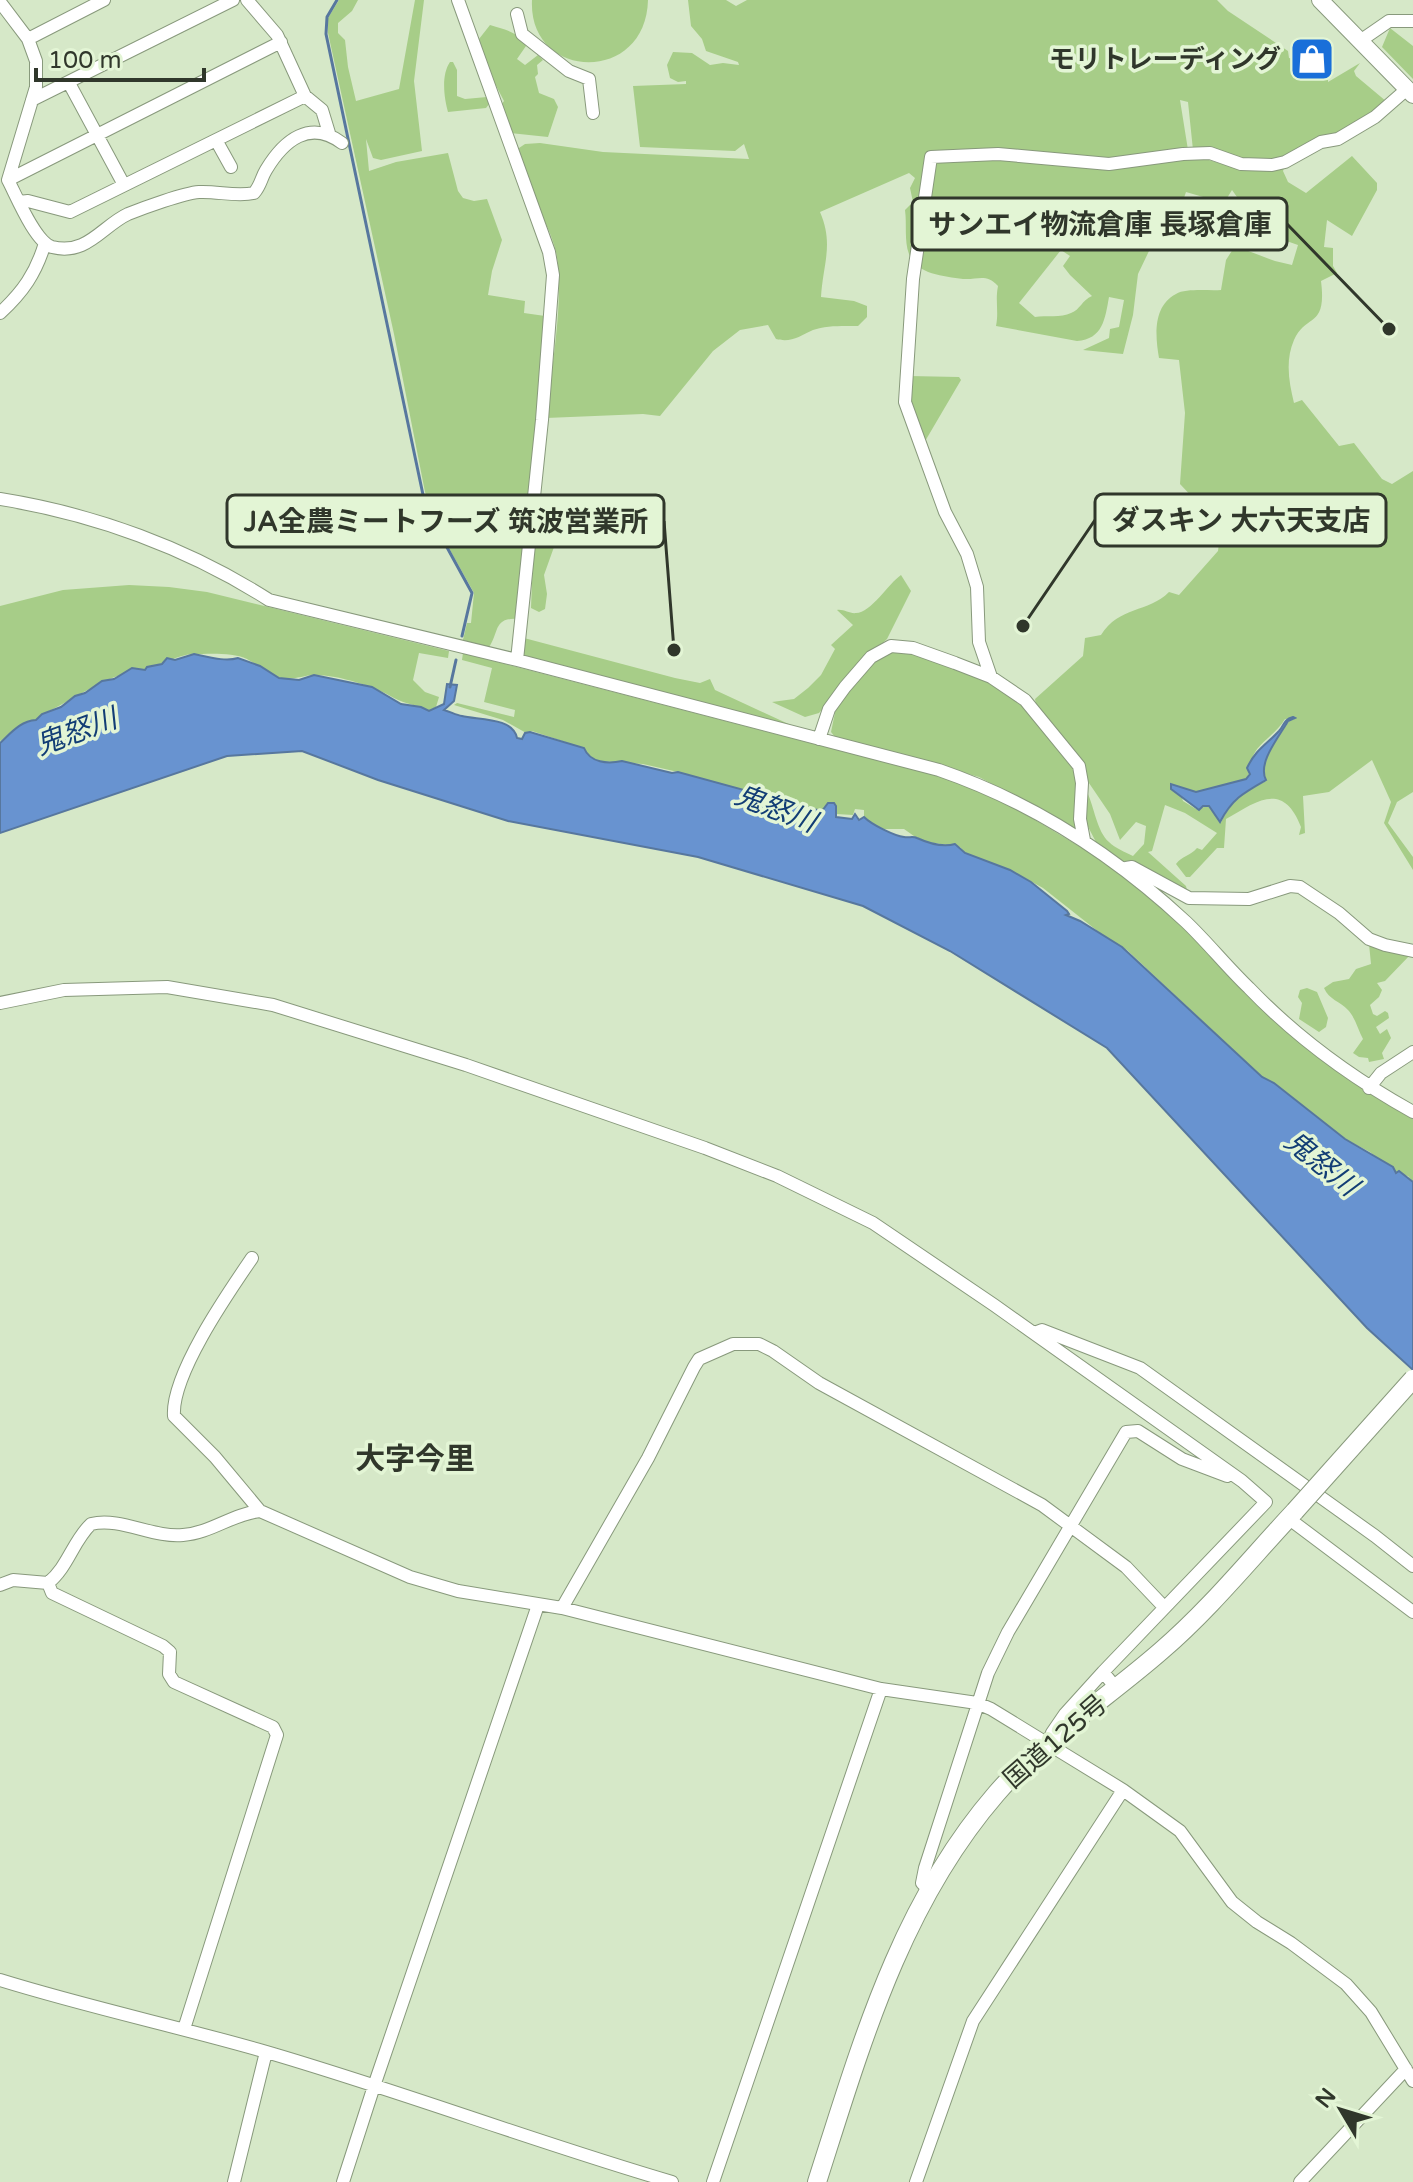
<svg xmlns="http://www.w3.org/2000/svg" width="1413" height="2182" font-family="'Varela Round','Noto Sans JP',sans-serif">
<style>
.green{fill:#a7cd88;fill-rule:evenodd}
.water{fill:#6893d0;stroke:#57779e;stroke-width:2}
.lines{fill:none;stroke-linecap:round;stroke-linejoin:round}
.stream{stroke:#57779e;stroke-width:3}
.minor-casing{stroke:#88997c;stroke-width:14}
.major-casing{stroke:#88997c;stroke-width:18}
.highway-casing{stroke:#88997c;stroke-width:20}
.minor{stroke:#fff;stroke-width:12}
.major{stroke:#fff;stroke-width:16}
.highway{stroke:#fff;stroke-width:18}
.highway-bridge-casing{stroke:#88997c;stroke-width:20;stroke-linecap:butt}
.highway-bridge{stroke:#fff;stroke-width:18}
.labels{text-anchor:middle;stroke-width:7;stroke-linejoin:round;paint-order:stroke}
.poi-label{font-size:26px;font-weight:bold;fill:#30372b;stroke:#e3f5d5;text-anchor:end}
.street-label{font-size:26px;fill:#30372b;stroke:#e3f5d5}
.water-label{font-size:28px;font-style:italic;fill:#123d75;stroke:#e3f5d5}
.quarter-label{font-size:30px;font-weight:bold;fill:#30372b;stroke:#e3f5d5}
.leader{fill:none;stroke:#30372b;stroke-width:3}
.callout-dot{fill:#30372b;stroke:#e3f5d5;stroke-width:3}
.callout{fill:#e3f5d5;stroke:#30372b;stroke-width:3}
.callout-label{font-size:28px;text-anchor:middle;font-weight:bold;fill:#30372b}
</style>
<rect width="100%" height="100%" fill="#d6e8c8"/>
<path class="green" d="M339 0H358L352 11 338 23V33L345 40 348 67 356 101 399 89 415 0H424L414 81 422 151 381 160 373 158 366 139 369 171 396 162 448 153 458 191 463 198 474 201 487 199 502 240 492 271 488 295 525 301 524 313 545 316 518 619C492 617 500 634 487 650L462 644 467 623H471L474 593 440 532 425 492 394 334 328 33V18Z
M532 0H648C646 85 528 81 532 0Z
M688 0H726L736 6 747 0H1217L1228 11 1288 51 1289 58 1306 62 1328 78V82L1360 63 1354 71 1356 76 1387 102 1337 136 1289 155 1283 171 1288 182 1306 193 1352 156 1377 183V190L1352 236 1327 220 1324 247 1333 248V266L1337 273 1321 281C1327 329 1306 313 1294 340 1285 361 1289 382 1294 403L1302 400 1339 446 1354 443 1382 479 1392 484 1413 471V792L1397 802 1388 823 1413 857V870L1384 823 1391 802 1372 760 1329 792 1303 796 1305 833 1299 835 1301 827C1283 780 1256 802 1226 819L1224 848H1217L1190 877H1186L1176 864C1182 856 1190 856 1197 848L1202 850 1217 833 1185 813 1165 805 1152 851 1148 852 1186 886 1188 895 1131 863 1118 860 1097 844 1083 817 1087 792C1094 806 1097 832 1109 842 1115 848 1125 852 1133 856L1144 844 1146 826 1136 822 1120 840 1110 814 1036 705 1035 699 1083 656 1085 638 1101 635C1119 606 1148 613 1169 592L1179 595 1218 551 1221 527 1215 501 1195 500 1180 484 1185 413 1179 360 1159 358C1155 335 1153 306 1176 294 1186 288 1209 291 1221 290L1226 260 1235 246 1275 261 1292 265 1298 245 1224 219 1232 206 1248 212 1254 210 1255 205 1237 197 1232 190 1224 203 1186 192 1173 230 1151 240 1149 251 1138 274 1133 315 1123 354 1083 350 1109 338 1110 329 1119 327 1124 300 1109 297C1105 319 1103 339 1077 341L996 326C999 312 995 301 998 286 986 273 978 280 963 279 944 276 917 275 909 254 904 241 907 224 905 210L913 202 910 188 915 178 909 173 820 212C834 244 823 264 821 297L854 301 867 306V317L858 326C845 326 826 325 813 330 800 336 791 343 776 339L768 325 740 330 713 351 660 416 643 414 546 418C551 371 565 296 556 252 548 216 519 186 519 148L525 144 540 143 603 152 749 159 744 144 735 151 640 147 633 86 686 84V81L678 82 670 78 667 65 673 52 692 53 710 65 723 63 739 65 738 62 706 51 702 39 691 26ZM1180 100 1188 102 1193 150 1225 155V165L1209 160 1182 157 1188 150ZM1061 250 1070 256 1063 266 1070 275 1092 296C1082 300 1080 310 1071 313 1061 318 1046 315 1035 317L1019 303ZM1285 719H1294L1289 721C1279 737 1258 762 1266 781 1243 793 1233 799 1221 822L1208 806 1196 809 1183 801 1178 786 1196 792 1246 779C1252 771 1250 763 1254 754 1260 742 1277 733 1285 719Z
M490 25C507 30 518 32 526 46L517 59 525 65 538 55 543 60 537 65 538 74 535 77 539 93 554 99 558 107 548 137 510 133 501 105 504 101C494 81 482 62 479 39Z
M1390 28 1413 46V79L1382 47Z
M450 62H453L457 70V96L465 99 487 97 490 103 486 108 448 112C444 98 441 75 450 62Z
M909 376 959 377 961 380 924 443 910 400Z
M537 528 547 534 549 544 554 547 544 575 547 594 545 609 539 612 531 608 534 531Z
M901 575 911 591 887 639 861 663 819 713 805 717 772 702 794 699 808 688 821 675 835 649 831 645 853 625 837 610C844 609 850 614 856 613 871 613 888 584 901 575Z
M129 585 169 587 207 592 449 651 448 658 419 653 413 680 425 692 439 697 436 707 429 711C418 705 405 704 394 698 376 687 339 675 315 675 303 675 293 681 279 678 271 676 256 664 247 659 233 652 208 654 193 654 176 655 164 665 147 667L145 670C110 672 77 698 47 712 43 714 41 718 37 720 32 723 26 721 20 725 12 730 8 737 0 741V606L63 590Z
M524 638 675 678 700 683 710 679 715 690 795 727 527 658 522 652Z
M908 651 986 681 1022 704 1076 773V829L979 777 835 737 831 732 836 708 864 670 887 653Z
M463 653 942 777 992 794 1102 860 1155 901 1377 1098 1413 1119V1182L1408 1176 1396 1174 1370 1152 1345 1139 1274 1083 1262 1077 1127 950 1100 933 1043 888 1010 870 965 853 960 847 921 841 904 829H882L868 821 864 817V810L855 809 853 815 836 814 825 808 822 811 813 809 678 772 643 764 597 761 589 757 583 748 532 731 528 734 503 720 454 705 457 703 514 717 515 710 484 702 492 668 462 660Z
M1369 944 1411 954 1385 981 1377 983 1382 990 1379 997 1370 1005 1373 1014 1377 1016 1385 1011 1388 1013 1389 1018 1376 1027 1380 1034 1387 1029 1391 1038 1382 1053 1384 1059 1369 1062 1368 1058 1359 1057 1353 1053 1363 1039C1358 1030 1355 1017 1348 1010 1340 1001 1329 1000 1324 988L1333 982 1349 979 1356 969 1371 964Z
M1307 988 1317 992 1328 1018 1326 1027 1319 1032 1299 1019 1302 1003 1298 997 1300 990Z"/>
<path class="water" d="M194 654C209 657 225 662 238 658L260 666 279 678 299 680 314 675 372 687 401 704 421 707 429 711 444 704 447 684 457 685 454 701 444 710C451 712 456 715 462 716 477 720 513 717 517 738L522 739 525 733 530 732 584 748C590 763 608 764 622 761L672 773 678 772 813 809 822 811 828 803H834L836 806V817L852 819 855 814 859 820 864 817C872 825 895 836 904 837 909 838 913 836 917 838 928 843 942 848 955 844L965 853 1010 870 1031 882 1067 911 1069 914 1066 915 1080 921 1122 947 1262 1077 1274 1083 1345 1139 1393 1167 1396 1173 1399 1171 1413 1182V1370L1367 1328 1107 1048 950 951 863 906 698 857 508 821 378 780 302 751 227 756 0 833V743C11 733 20 721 36 720L42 714 61 707 75 696 85 693 102 681 114 679 132 668 145 670 147 667 162 664 167 658 175 660Z
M1293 717 1295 718 1288 721C1279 737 1257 763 1266 780 1243 793 1232 799 1220 822L1209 806H1203L1199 810 1171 789V784L1196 792 1246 779 1250 774 1247 768C1256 749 1266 745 1279 731 1285 724 1283 720 1293 717Z"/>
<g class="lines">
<path class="stream" d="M337 0 327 17 326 34 426 509 472 593 462 636
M450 687 456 660"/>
<g class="minor-casing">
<path id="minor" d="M247 0 277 35 305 96 322 110 329 133
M458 0 549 252 553 275 542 420 517 660
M0 2 28 39 36 61V87L8 180C16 195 35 242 52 247 87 256 102 226 128 214 143 208 184 193 199 192 218 191 236 197 254 193 261 185 261 178 266 170 284 140 310 119 342 143
M517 14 522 34 569 71 589 79 593 113
M28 39 104 0
M1360 41 1389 21H1413
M69 83 124 185
M32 100 233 0
M216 140 231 167
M8 180 281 42
M19 202 28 201 70 212 305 96
M0 313C23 292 36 273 45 243
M0 499C94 514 188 548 269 600L517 660 939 770C1032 802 1114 855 1186 922 1208 943 1227 967 1249 988 1298 1039 1352 1078 1413 1112
M991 677 979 642 977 587 967 554 945 512 905 402 913 279 931 157 998 154 1109 164 1183 154 1210 153 1241 164 1272 165 1285 162 1321 142 1338 139 1375 117 1407 89
M819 739 829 709 845 687 871 657 891 646 913 648 955 663 991 677 1025 700 1079 766 1082 783 1080 819 1084 840
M1126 868 1132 867 1189 898 1249 899 1290 886 1300 887 1339 913 1369 939 1385 945 1413 951
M0 1003 64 990 167 987 273 1005 466 1065 705 1148 777 1176 873 1223 994 1305 1242 1481 1266 1502 1103 1672 1116 1688
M1369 1088 1381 1073 1413 1052
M252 1258C228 1293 171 1375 174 1416L215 1457 260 1511 410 1577 458 1591 562 1608 881 1689 977 1703 991 1709 1123 1790 1180 1831 1232 1902 1257 1922 1291 1943 1346 1984 1371 2012 1413 2081
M1034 1333 1042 1330 1140 1368 1375 1536 1413 1566
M1288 1518 1413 1612
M48 1583 52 1593 163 1646 170 1652 169 1674 174 1682 273 1727 277 1735 184 2029
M0 1585 13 1580 48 1583C68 1567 73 1541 91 1524 121 1517 153 1538 183 1535 211 1533 232 1514 260 1511
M562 1608 648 1458 694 1367 699 1359 733 1344H759L773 1351 819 1383 1042 1505 1126 1567 1164 1607
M1052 1733 1065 1714 1103 1672
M929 1890 922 1883 925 1868 988 1673 1008 1632 1126 1432 1138 1431 1182 1459 1227 1476
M0 1980C87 2007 176 2026 263 2051 401 2091 535 2142 672 2182
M234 2182 266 2052
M343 2182 374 2086 538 1605
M713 2182 881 1689
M916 2182 973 2021 1123 1790
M1300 2182 1406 2069"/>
</g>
<g class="major-casing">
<path id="major" d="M1320 0 1413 95"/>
</g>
<g class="highway-casing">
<path id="highway" d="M817 2182C861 2045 900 1905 996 1794 1044 1738 1106 1699 1161 1651 1210 1609 1251 1558 1295 1511"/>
</g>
<use href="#minor" class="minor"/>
<use href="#major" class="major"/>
<use href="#highway" class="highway"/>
<g class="highway-bridge-casing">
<path id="highway-bridge" d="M1295 1511 1413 1379"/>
</g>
<use href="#highway-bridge" class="highway-bridge"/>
</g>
<defs>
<g id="shop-square" transform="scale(2.3)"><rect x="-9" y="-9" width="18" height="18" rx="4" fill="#196fd9" stroke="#e3f5d5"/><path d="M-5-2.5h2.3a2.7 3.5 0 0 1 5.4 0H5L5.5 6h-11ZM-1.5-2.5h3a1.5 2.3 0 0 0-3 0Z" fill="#fff"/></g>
</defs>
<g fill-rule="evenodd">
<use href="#shop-square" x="1312" y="59"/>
</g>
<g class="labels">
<g class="poi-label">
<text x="1281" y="68">モリトレーディング</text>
</g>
<g class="street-label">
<text transform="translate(1055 1741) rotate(-41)" y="9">国道125号</text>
</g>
<g class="water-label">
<text transform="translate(76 731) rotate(-20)" y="10">鬼怒川</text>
<text transform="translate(776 808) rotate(21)" y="10">鬼怒川</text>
<text transform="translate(1322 1163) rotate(39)" y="10">鬼怒川</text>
</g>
<g class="quarter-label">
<text x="415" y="1469">大字今里</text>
</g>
</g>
<path class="leader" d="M1389 329L1287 224M1023 626L1095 520M674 650L664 521"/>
<g class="callout-dot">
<circle cx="1389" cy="329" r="8"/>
<circle cx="1023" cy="626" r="8"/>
<circle cx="674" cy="650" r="8"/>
</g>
<g class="callout">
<rect x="912" y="198" width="375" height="52" rx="8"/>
<rect x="1095" y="494" width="291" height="52" rx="8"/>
<rect x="227" y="495" width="437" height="52" rx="8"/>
</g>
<g class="callout-label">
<text x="1100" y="234">サンエイ物流倉庫 長塚倉庫</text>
<text x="1241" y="530">ダスキン 大六天支店</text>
<text x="446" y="531">JA全農ミートフーズ 筑波営業所</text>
</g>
<g transform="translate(1341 2110) rotate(308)" stroke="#e3f5d5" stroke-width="6" paint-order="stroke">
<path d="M0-6L14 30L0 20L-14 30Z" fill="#30372b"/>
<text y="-12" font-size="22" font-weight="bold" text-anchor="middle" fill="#30372b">N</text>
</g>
<path d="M36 68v12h168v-12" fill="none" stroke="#30372b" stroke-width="4"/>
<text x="48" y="68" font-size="24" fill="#30372b" stroke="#e3f5d5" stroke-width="6" paint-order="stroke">100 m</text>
</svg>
